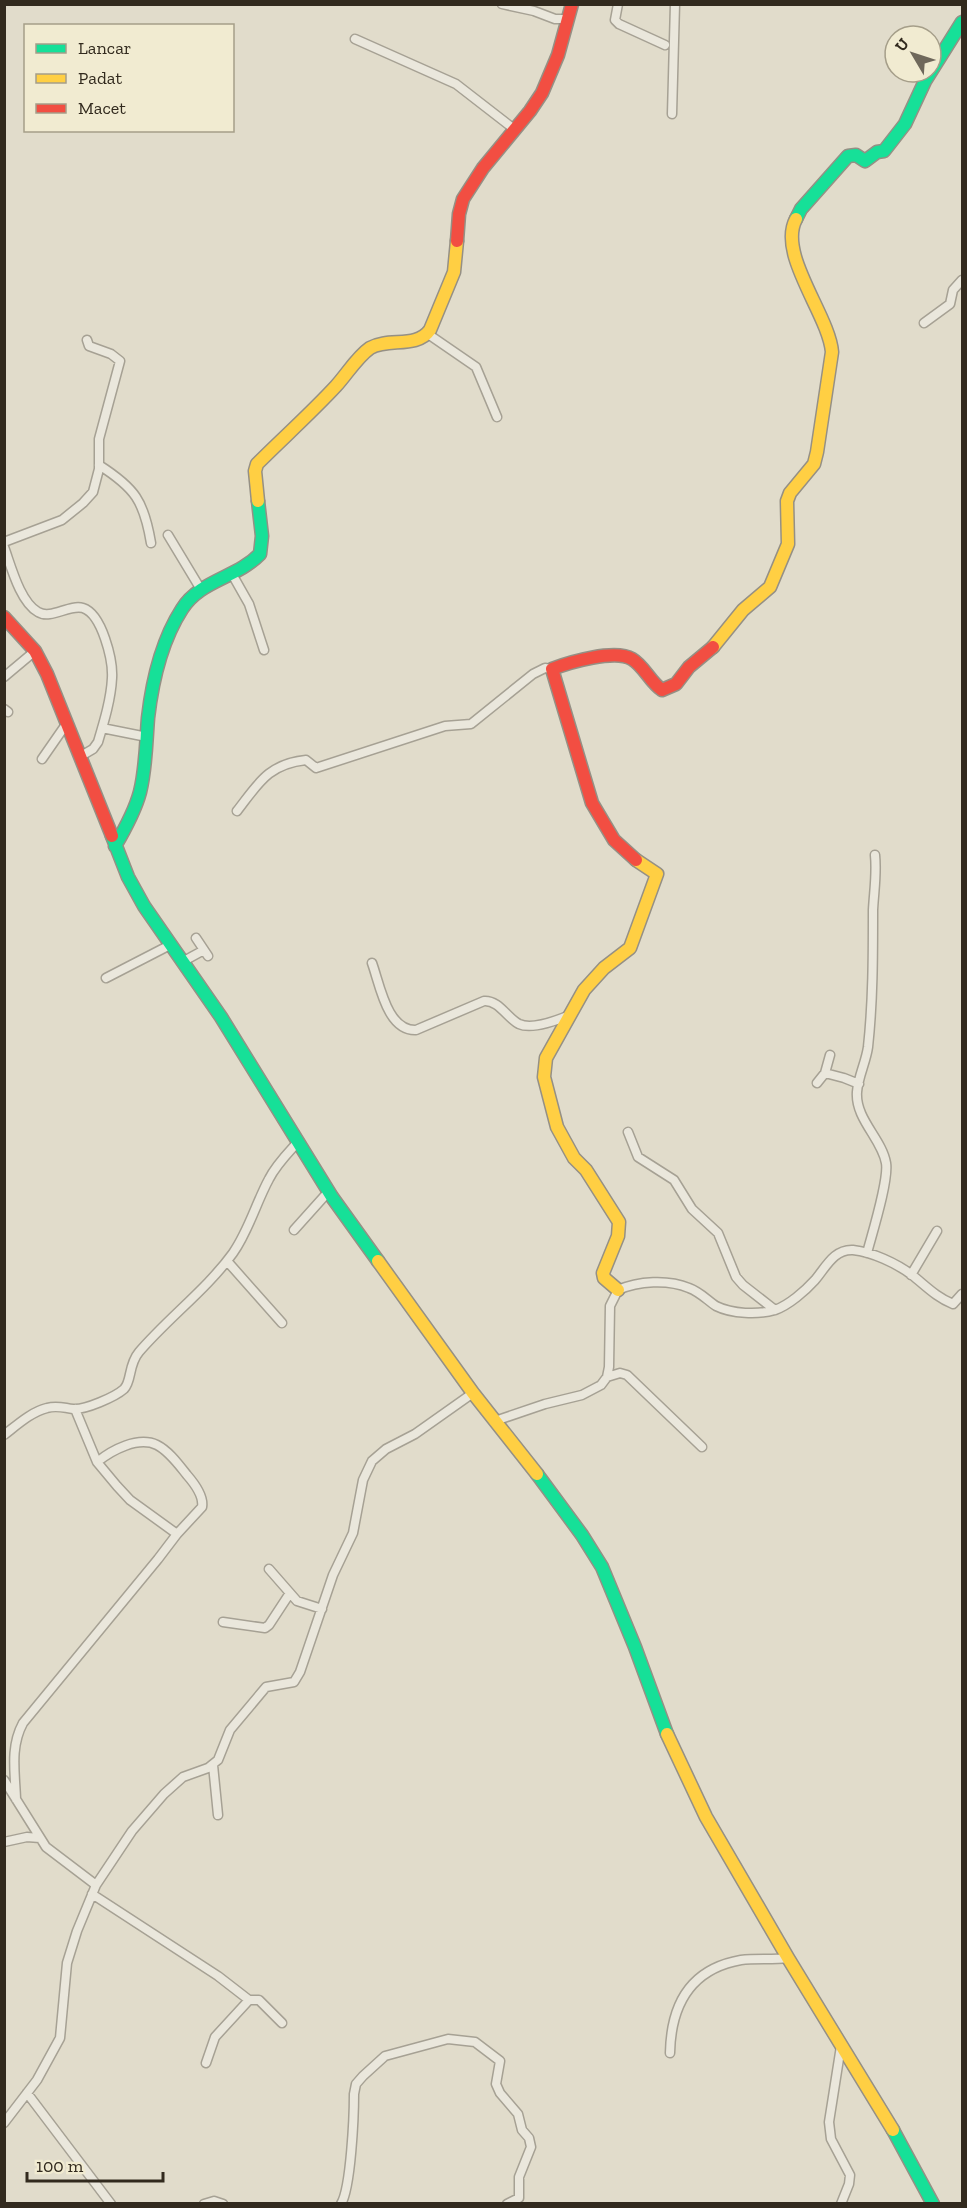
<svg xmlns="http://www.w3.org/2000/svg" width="967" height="2208" font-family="'Zilla Slab',serif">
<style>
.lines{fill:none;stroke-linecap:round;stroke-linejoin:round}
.street-casing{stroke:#a6a194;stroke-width:11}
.fast-casing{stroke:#959085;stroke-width:15}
.slow-casing{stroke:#959085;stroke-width:15}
.jam-casing{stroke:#959085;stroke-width:15}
.street{stroke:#eae7dc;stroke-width:8}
.fast{stroke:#16e098;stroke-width:12}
.slow{stroke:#ffcf43;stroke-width:12}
.jam{stroke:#f24e42;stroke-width:12}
</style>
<rect width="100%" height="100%" fill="#e1dccb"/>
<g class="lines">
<g class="street-casing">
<path id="street" d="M502 4 534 11 555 19H569
M618 4 615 20 619 24 665 45
M355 39 456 84 514 129
M672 114 675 4
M924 323 950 304 953 290 962 280
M428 334 476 367 497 417
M99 465C135 488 144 501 151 543
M168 535 200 588
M4 542 62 520 83 503 93 492 99 469V439L120 361 111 354 89 346 87 340
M4 547C11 566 20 602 38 612 51 620 69 604 83 608 102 614 113 660 112 678 111 699 104 722 98 742L93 749 81 756
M232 574 249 604 264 650
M4 677 35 651
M4 709 8 712
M102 728 147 737
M42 759 67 723
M237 811C258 784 268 764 306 760L316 768 445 726 471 724 533 674 545 668 552 669
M196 938 208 956
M182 962 204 950
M372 963C380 985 387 1031 416 1030L484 1001C499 1000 507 1018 519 1024 532 1030 558 1020 570 1015
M106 978 170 945
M825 1073 844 1078 859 1084
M817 1083 825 1073 830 1055
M628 1132 638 1157 674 1180 692 1209 718 1233 736 1277 743 1285 775 1310
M294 1230 329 1191
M867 1253C872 1234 889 1180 886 1163 882 1139 855 1119 857 1092 858 1077 866 1062 868 1047 873 1001 873 955 873 910 874 891 877 874 875 855
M227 1261 282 1323
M911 1275 937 1231
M607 1377 620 1373 627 1375 702 1447
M75 1409 97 1462 117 1486 130 1500 177 1534 202 1507C204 1496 194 1483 187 1475 179 1465 169 1451 157 1445 138 1436 112 1450 97 1462
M495 1421 545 1404 582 1395 601 1385 607 1377 609 1367 610 1306 618 1290C638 1281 668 1279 689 1288 700 1292 707 1300 716 1306 732 1314 758 1315 775 1310 789 1305 805 1291 815 1280 826 1267 834 1249 853 1250 872 1252 896 1263 912 1275 926 1286 936 1297 953 1304L962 1294
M4 1435C17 1425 31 1412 47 1408 57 1405 64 1408 73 1409 85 1410 115 1397 124 1389 132 1381 128 1365 139 1352 168 1318 207 1289 233 1253 249 1230 256 1203 269 1179 276 1165 287 1154 297 1143
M269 1569 297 1601 322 1609
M223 1622 265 1628 269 1625 290 1593
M213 1765 218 1815
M4 1780 46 1847 96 1885
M16 1799C15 1772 10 1747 23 1723L158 1559 177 1534
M4 1842 27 1837 40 1838
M92 1894 218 1976 249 2000H259L282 2023
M670 2053C671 2005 690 1969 741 1960 756 1958 772 1960 788 1958
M206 2063 215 2037 249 2000
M27 2093 111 2204
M4 2123 37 2080 60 2038 67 1963 77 1931 96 1885 132 1831 164 1794 183 1777 208 1768 218 1760 230 1730 266 1687 294 1682 300 1672 333 1575 353 1533 363 1480 372 1461 386 1449 415 1434 473 1393
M204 2204 214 2201 223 2204
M341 2204C351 2188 354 2115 354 2094L356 2084 363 2076 385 2056 448 2039 475 2042 500 2061 496 2084 500 2093 518 2114 522 2130 529 2138 531 2147 519 2177V2198L507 2204
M841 2204 849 2184 850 2175 831 2139 829 2122 841 2046"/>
</g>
<g class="fast-casing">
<path id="fast" d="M796 219 801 209 848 156 856 155 865 161 877 152 884 151 905 124 925 81 962 22
M112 836 128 877 144 906 221 1017 332 1197 378 1261
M115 846C125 829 135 811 140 792 146 768 146 743 148 718 152 683 162 640 182 609 200 580 237 578 260 554L262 536 258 501
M537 1474 582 1535 602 1567 635 1647 667 1734
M893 2130 933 2204"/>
</g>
<g class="slow-casing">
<path id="slow" d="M258 501 255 471 257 464C283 438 311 413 336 386 347 374 357 357 370 348 389 337 416 349 430 330L454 272 457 241
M713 647 743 610 770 587 788 544 787 501 790 493 814 464 817 452 832 352C829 315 777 254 796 219
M378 1261 473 1393 537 1474
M618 1290 604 1278 603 1273 618 1236 619 1222 586 1170 574 1158 557 1127 544 1077 546 1058 584 990 604 968 630 948 657 874 636 860
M667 1734 706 1817 788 1958 893 2130"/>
</g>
<g class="jam-casing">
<path id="jam" d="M457 241 459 214 463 199 483 168 530 111 542 93 558 55 572 4
M4 617 35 651 47 674 112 836
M636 860 614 840 592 803 552 669C570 662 615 649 632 659 644 666 650 682 662 690L676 684 689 667 713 647"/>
</g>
<use href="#street" class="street"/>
<use href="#fast" class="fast"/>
<use href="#slow" class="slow"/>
<use href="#jam" class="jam"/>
</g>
<rect width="967" height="2208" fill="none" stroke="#322a1e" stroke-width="12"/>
<rect x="24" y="24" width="210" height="108" fill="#f1ebd1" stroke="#a59e89" stroke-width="1.5"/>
<rect x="36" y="44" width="30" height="9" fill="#16e098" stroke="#a59e89" stroke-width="1.5"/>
<text x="78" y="54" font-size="18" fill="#322a1e">Lancar</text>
<rect x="36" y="74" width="30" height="9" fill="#ffcf43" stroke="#a59e89" stroke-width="1.5"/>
<text x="78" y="84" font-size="18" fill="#322a1e">Padat</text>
<rect x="36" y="104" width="30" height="9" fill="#f24e42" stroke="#a59e89" stroke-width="1.5"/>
<text x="78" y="114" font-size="18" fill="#322a1e">Macet</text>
<g transform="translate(913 54) rotate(309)"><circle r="28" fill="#f1ebd1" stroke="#a59e89" stroke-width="1.5"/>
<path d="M0-4.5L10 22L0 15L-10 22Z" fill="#6f685b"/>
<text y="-9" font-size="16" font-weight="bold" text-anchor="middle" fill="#322a1e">U</text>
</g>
<path d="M27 2172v9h136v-9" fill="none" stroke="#322a1e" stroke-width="3"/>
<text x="36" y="2172" font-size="18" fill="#322a1e" stroke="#f1ebd1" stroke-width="4.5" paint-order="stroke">100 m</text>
</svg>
